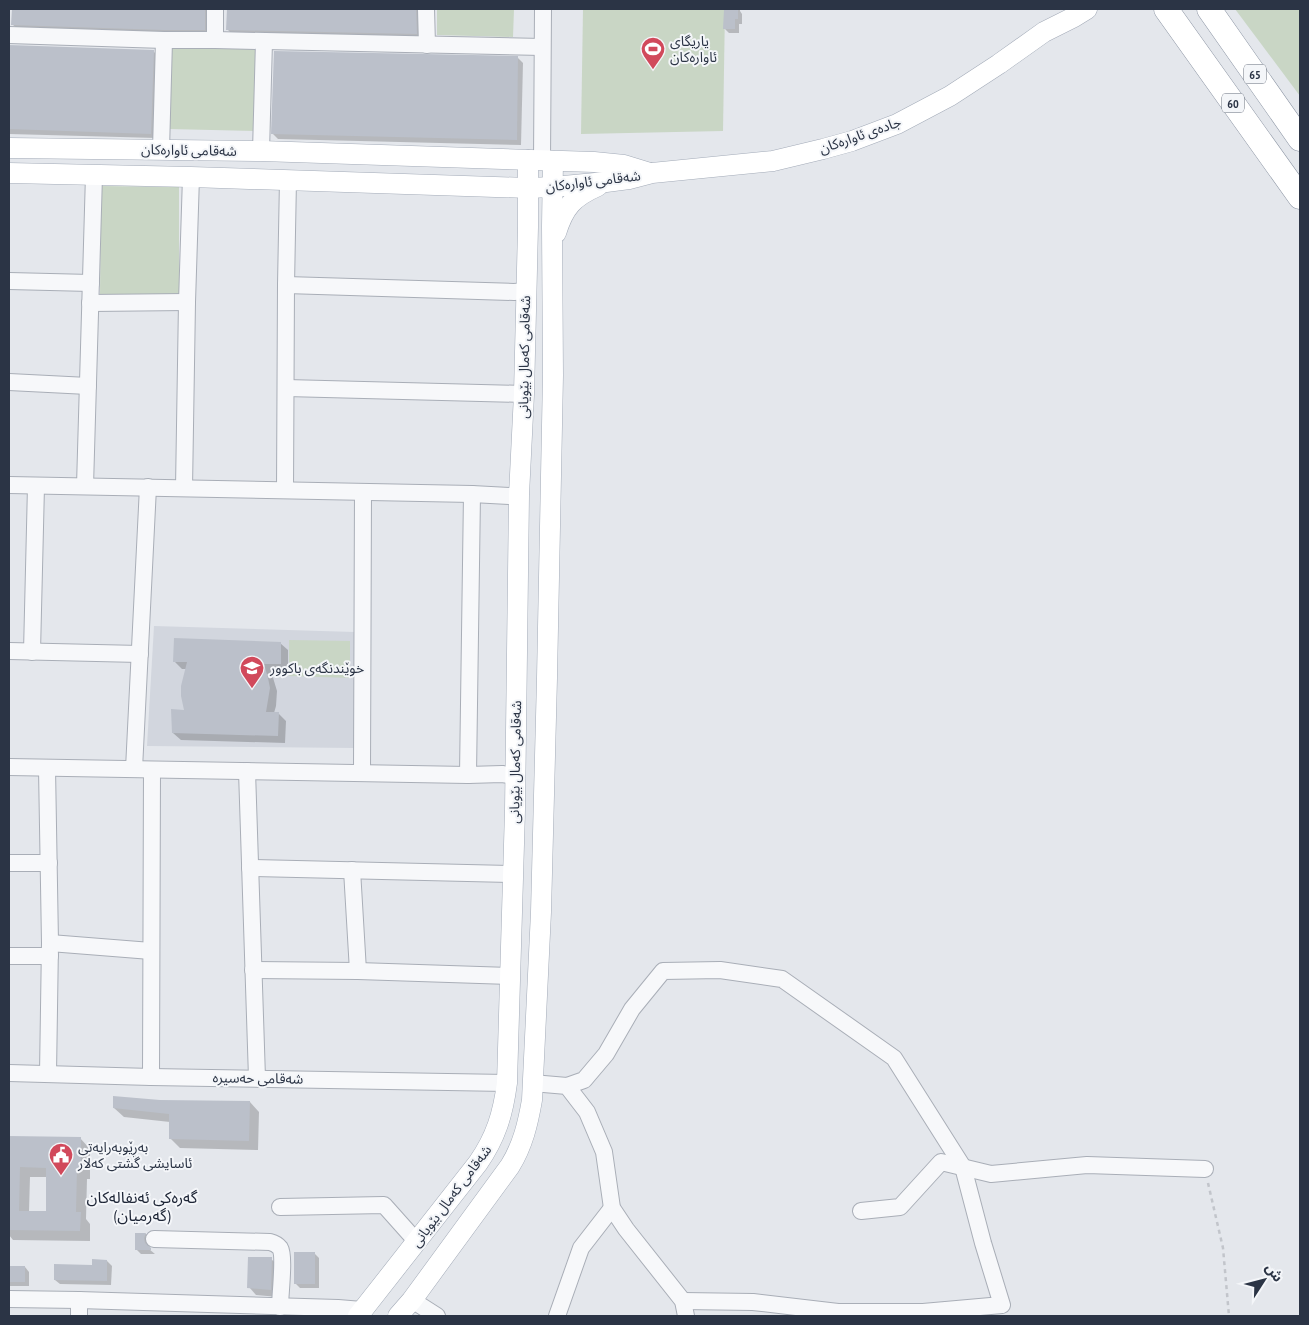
<svg xmlns="http://www.w3.org/2000/svg" width="1309" height="1325" font-family="'PT Sans Narrow','Noto Sans Arabic',sans-serif">
	<rect width="100%" height="100%" fill="#e4e7ec"/>
	<!-- built -->
	<path fill="#d2d6de" d="M154,626L355,632L354,748L147,746Z"/>
	<!-- green -->
	<g fill="#c9d6c5">
		<path d="M437,9H514L513,37L437,35Z"/>
		<path d="M583,9H725L723,131L581,134Z"/>
		<path d="M1235,9H1300V96Z"/>
		<path d="M170,44L257,47L255,131L168,129Z"/>
		<path d="M101,186L179,187V295H100Z"/>
		<path d="M289,640L350,641V678L289,676Z"/>
	</g>
	<!-- shadow -->
	<g fill="#0003" fill-rule="evenodd">
		<path d="M13,9H210L209,34L18,29L13,25Z"/>
		<path d="M228,9H423L421,39L233,35L228,30Z"/>
		<path d="M725,9H740V11L742,14V24H739V33H729L724,28Z"/>
		<path d="M9,46L153,51L158,56L156,138L9,134Z"/>
		<path d="M518,58L523,63L521,145L278,139L273,134Z"/>
		<path d="M280,643L288,650V671H271L277,691L276,706L274,713L279,714L286,721L285,743L181,740L173,733L186,711L187,669H182L175,662Z"/>
		<path d="M160,1101L250,1102L259,1112L258,1150L180,1148L170,1138V1122L124,1117L114,1108Z"/>
		<path d="M9,1137L80,1138L90,1149V1179H87L86,1219L90,1224V1241L13,1240L9,1235ZM30,1177H47V1213L29,1212Z"/>
		<path d="M136,1234H146L150,1239L148,1244L149,1249L155,1254H141L136,1249Z"/>
		<path d="M314,1253L319,1258V1288H300L295,1283Z"/>
		<path d="M271,1259L279,1266L278,1297L256,1295L249,1287Z"/>
		<path d="M107,1261L112,1266L111,1285L60,1284L55,1280Z"/>
		<path d="M9,1267H25L29,1272V1286H9Z"/>
	</g>
	<!-- building -->
	<g fill="#bbc0ca" fill-rule="evenodd">
		<path d="M12,9H205V30H164L11,25Z"/>
		<path d="M227,9H416L417,34L226,30Z"/>
		<path d="M724,9H738V19H735V29H723Z"/>
		<path d="M9,45L154,50L151,134L9,129Z"/>
		<path d="M274,51L518,56L517,140L271,134Z"/>
		<path d="M174,638L281,642V664H264L268,678L270,688L266,712H279L278,736L172,733L171,709L184,710L181,696V686L187,662H173Z"/>
		<path d="M113,1096L160,1100L250,1101L249,1141L169,1139V1114L113,1108Z"/>
		<path d="M9,1136L81,1137V1169H77L76,1212H81L80,1231L9,1230ZM20,1167L46,1168V1211H19Z"/>
		<path d="M135,1233H146L144,1238L145,1243L151,1248V1250H135Z"/>
		<rect x="294" y="1252" width="21" height="32"/>
		<path d="M248,1257H272L271,1290L247,1288Z"/>
		<path d="M92,1259L107,1260V1281L54,1280V1264L92,1265Z"/>
		<rect x="9" y="1266" width="16" height="16"/>
	</g>
	<g fill="none" stroke-linecap="round" stroke-linejoin="round">
		<defs>
			<g id="minor">
				<path d="M426,9L427,45"/>
				<path d="M9,35L164,40H215L542,47"/>
				<path d="M215,40V9"/>
				<path d="M161,150L164,40"/>
				<path d="M261,151L264,41"/>
				<path d="M542,160L543,9"/>
				<path d="M9,281L91,283"/>
				<path d="M286,285L514,292L526,291"/>
				<path d="M90,303L187,302"/>
				<path d="M9,382L88,386"/>
				<path d="M286,388L524,394"/>
				<path d="M9,485L472,494L509,496L519,495"/>
				<path d="M85,486L94,175"/>
				<path d="M184,488L187,302L191,177"/>
				<path d="M285,490L286,285L288,180"/>
				<path d="M9,651L140,654"/>
				<path d="M32,652L36,486"/>
				<path d="M9,767L468,775L502,774L515,776"/>
				<path d="M47,768L50,943L48,1074"/>
				<path d="M134,769L148,487"/>
				<path d="M247,771L257,1078"/>
				<path d="M362,773L363,492"/>
				<path d="M468,775L472,494"/>
				<path d="M9,863H49"/>
				<path d="M250,868L513,874"/>
				<path d="M352,870L358,971"/>
				<path d="M50,943L151,951"/>
				<path d="M9,956H50"/>
				<path d="M253,970L358,971L510,976"/>
				<path d="M9,1073L151,1077L507,1083"/>
				<path d="M151,1077L152,770"/>
				<path d="M532,1083L567,1086L587,1112L604,1152L612,1208L626,1229L683,1301L686,1316"/>
				<path d="M567,1086L584,1080L606,1054L632,1009L663,971L720,970L782,979L894,1058L963,1167L983,1243L1002,1305L923,1312H838L753,1302L683,1301"/>
				<path d="M280,1207L384,1205L417,1242"/>
				<path d="M861,1211L900,1207L941,1162L991,1174L1087,1165L1205,1169"/>
				<path d="M154,1239L270,1242C274,1243 277,1244 280,1248C285,1256 280,1295 280,1307"/>
				<path d="M9,1299L79,1300L338,1308L362,1310"/>
				<path d="M412,1300L437,1316"/>
				<path d="M79,1316V1300"/>
				<path d="M557,1316L581,1248L612,1208"/>
			</g>
			<g id="major">
				<path d="M9,148L261,151L594,162L624,165L650,173"/>
				<path d="M9,173L191,177L528,188L553,187L606,182L629,179L652,173L773,161L823,149L852,141L897,124L950,96L999,64L1044,32L1074,17L1087,9"/>
				<path d="M556,233C564,207 573,197 598,186"/>
				<path d="M358,1316L478,1163C496,1137 503,1114 507,1083L515,810L519,495L524,394L528,227V160"/>
				<path d="M398,1316L412,1300L510,1166C523,1145 528,1123 532,1100L541,912L547,678L553,375L552,226L553,161"/>
			</g>
			<g id="highway">
				<path d="M1166,9L1300,197"/>
				<path d="M1209,9L1300,139"/>
			</g>
		</defs>
		<!-- minor casing -->
		<use href="#minor" stroke="#a9aeb7" stroke-width="18"/>
		<!-- major casing -->
		<use href="#major" stroke="#a3abb8" stroke-width="21"/>
		<!-- highway casing -->
		<use href="#highway" stroke="#8b94a3" stroke-width="25"/>
		<!-- path -->
		<path stroke="#c2c5cb" stroke-width="2.5" stroke-dasharray="4 4" stroke-linecap="butt" d="M1208,1183L1223,1248L1229,1316"/>
		<!-- minor -->
		<use href="#minor" stroke="#f7f8fa" stroke-width="16"/>
		<!-- major -->
		<use href="#major" stroke="#fff" stroke-width="20"/>
		<!-- highway -->
		<use href="#highway" stroke="#fff" stroke-width="24"/>
	</g>
	<!-- icons -->
	<defs>
		<symbol id="stadium-pin" viewBox="-11 -11 22 30"><path d="M0 17L-7.5 6A9.5 9.5 0 1 1 7.5 6Z" fill="#d1495b" stroke="#f4f6f9"/><path d="M0-5a6.5 5 0 1 0 0 10a6.5 5 0 1 0 0-10ZM-3.5-1.8h7v3.6h-7Z" fill="#fff"/></symbol>
		<symbol id="school-pin" viewBox="-11 -11 22 30"><path d="M0 17L-7.5 6A9.5 9.5 0 1 1 7.5 6Z" fill="#d1495b" stroke="#f4f6f9"/><path d="M0-5L7-2L0 1L-7-2ZM-4 1L0 2.5L4 1V4Q0 6-4 4Z" fill="#fff"/></symbol>
		<symbol id="civic-pin" viewBox="-11 -11 22 30"><path d="M0 17L-7.5 6A9.5 9.5 0 1 1 7.5 6Z" fill="#d1495b" stroke="#f4f6f9"/><path d="M-.6-6.5H3V-4.5H.6V-3L4-1V1h2V6H-6V1h2V-1L-.6-3ZM-1.2 2.5V6h2.4V2.5Z" fill="#fff"/></symbol>
	</defs>
	<g fill-rule="evenodd">
		<use href="#stadium-pin" x="639" y="35" width="28" height="38"/>
		<use href="#school-pin" x="238" y="654" width="28" height="38"/>
		<use href="#civic-pin" x="47" y="1141" width="28" height="38"/>
	</g>
	<g text-anchor="middle" dominant-baseline="central" stroke-width="4" stroke-linejoin="round" paint-order="stroke">
		<!-- shield labels -->
		<g fill="#f4f6f9" stroke="#676e7b" stroke-width="1">
			<rect x="1244" y="64.5" width="22" height="19" rx="4"/>
			<rect x="1222" y="93.5" width="22" height="19" rx="4"/>
		</g>
		<g font-size="12" font-weight="bold" fill="#2b3445">
			<text x="1255" y="74">65</text>
			<text x="1233" y="103">60</text>
		</g>
		<!-- poi labels -->
		<g font-size="14" fill="#2b3445" stroke="#f4f6f9" text-anchor="start">
			<text x="670" y="41">یاریگای<tspan x="670" dy="16">ئاوارەکان</tspan></text>
			<text x="270" y="668">خوێندنگەی باکوور</text>
			<text x="78" y="1147">بەڕێوبەرایەتی<tspan x="78" dy="16">ئاسایشی گشتی کەلار</tspan></text>
		</g>
		<!-- street labels -->
		<g font-size="14" fill="#2b3445" stroke="#f4f6f9">
			<text transform="translate(860 135) rotate(-19)">جادەی ئاوارەکان</text>
			<text transform="translate(189 150) rotate(1)">شەقامی ئاوارەکان</text>
			<text transform="translate(593 181) rotate(-7)">شەقامی ئاوارەکان</text>
			<text transform="translate(524 357) rotate(-89)">شەقامی کەمال بێویانی</text>
			<text transform="translate(515 762) rotate(-89)">شەقامی کەمال بێویانی</text>
			<text transform="translate(258 1078) rotate(1)">شەقامی حەسیرە</text>
			<text transform="translate(451 1196) rotate(-53)">شەقامی کەمال بێویانی</text>
		</g>
		<!-- quarter labels -->
		<g font-size="16" fill="#1d2536" stroke="#f4f6f9">
			<text x="142" y="1197">گەرەکی ئەنفالەکان<tspan x="142" dy="18">(گەرمیان)</tspan></text>
		</g>
	</g>
	<!-- border -->
	<rect width="1309" height="1325" fill="none" stroke="#2b3445" stroke-width="20"/>
	<!-- north arrow -->
	<g transform="translate(1264 1280) rotate(54)" stroke="#f4f6f9" stroke-width="4" paint-order="stroke">
	<path d="M0-4L9 19L0 12L-9 19Z" fill="#2b3445"/>
	<text y="-8" font-size="14" font-weight="bold" text-anchor="middle" fill="#2b3445">ش</text>
	</g>
</svg>
